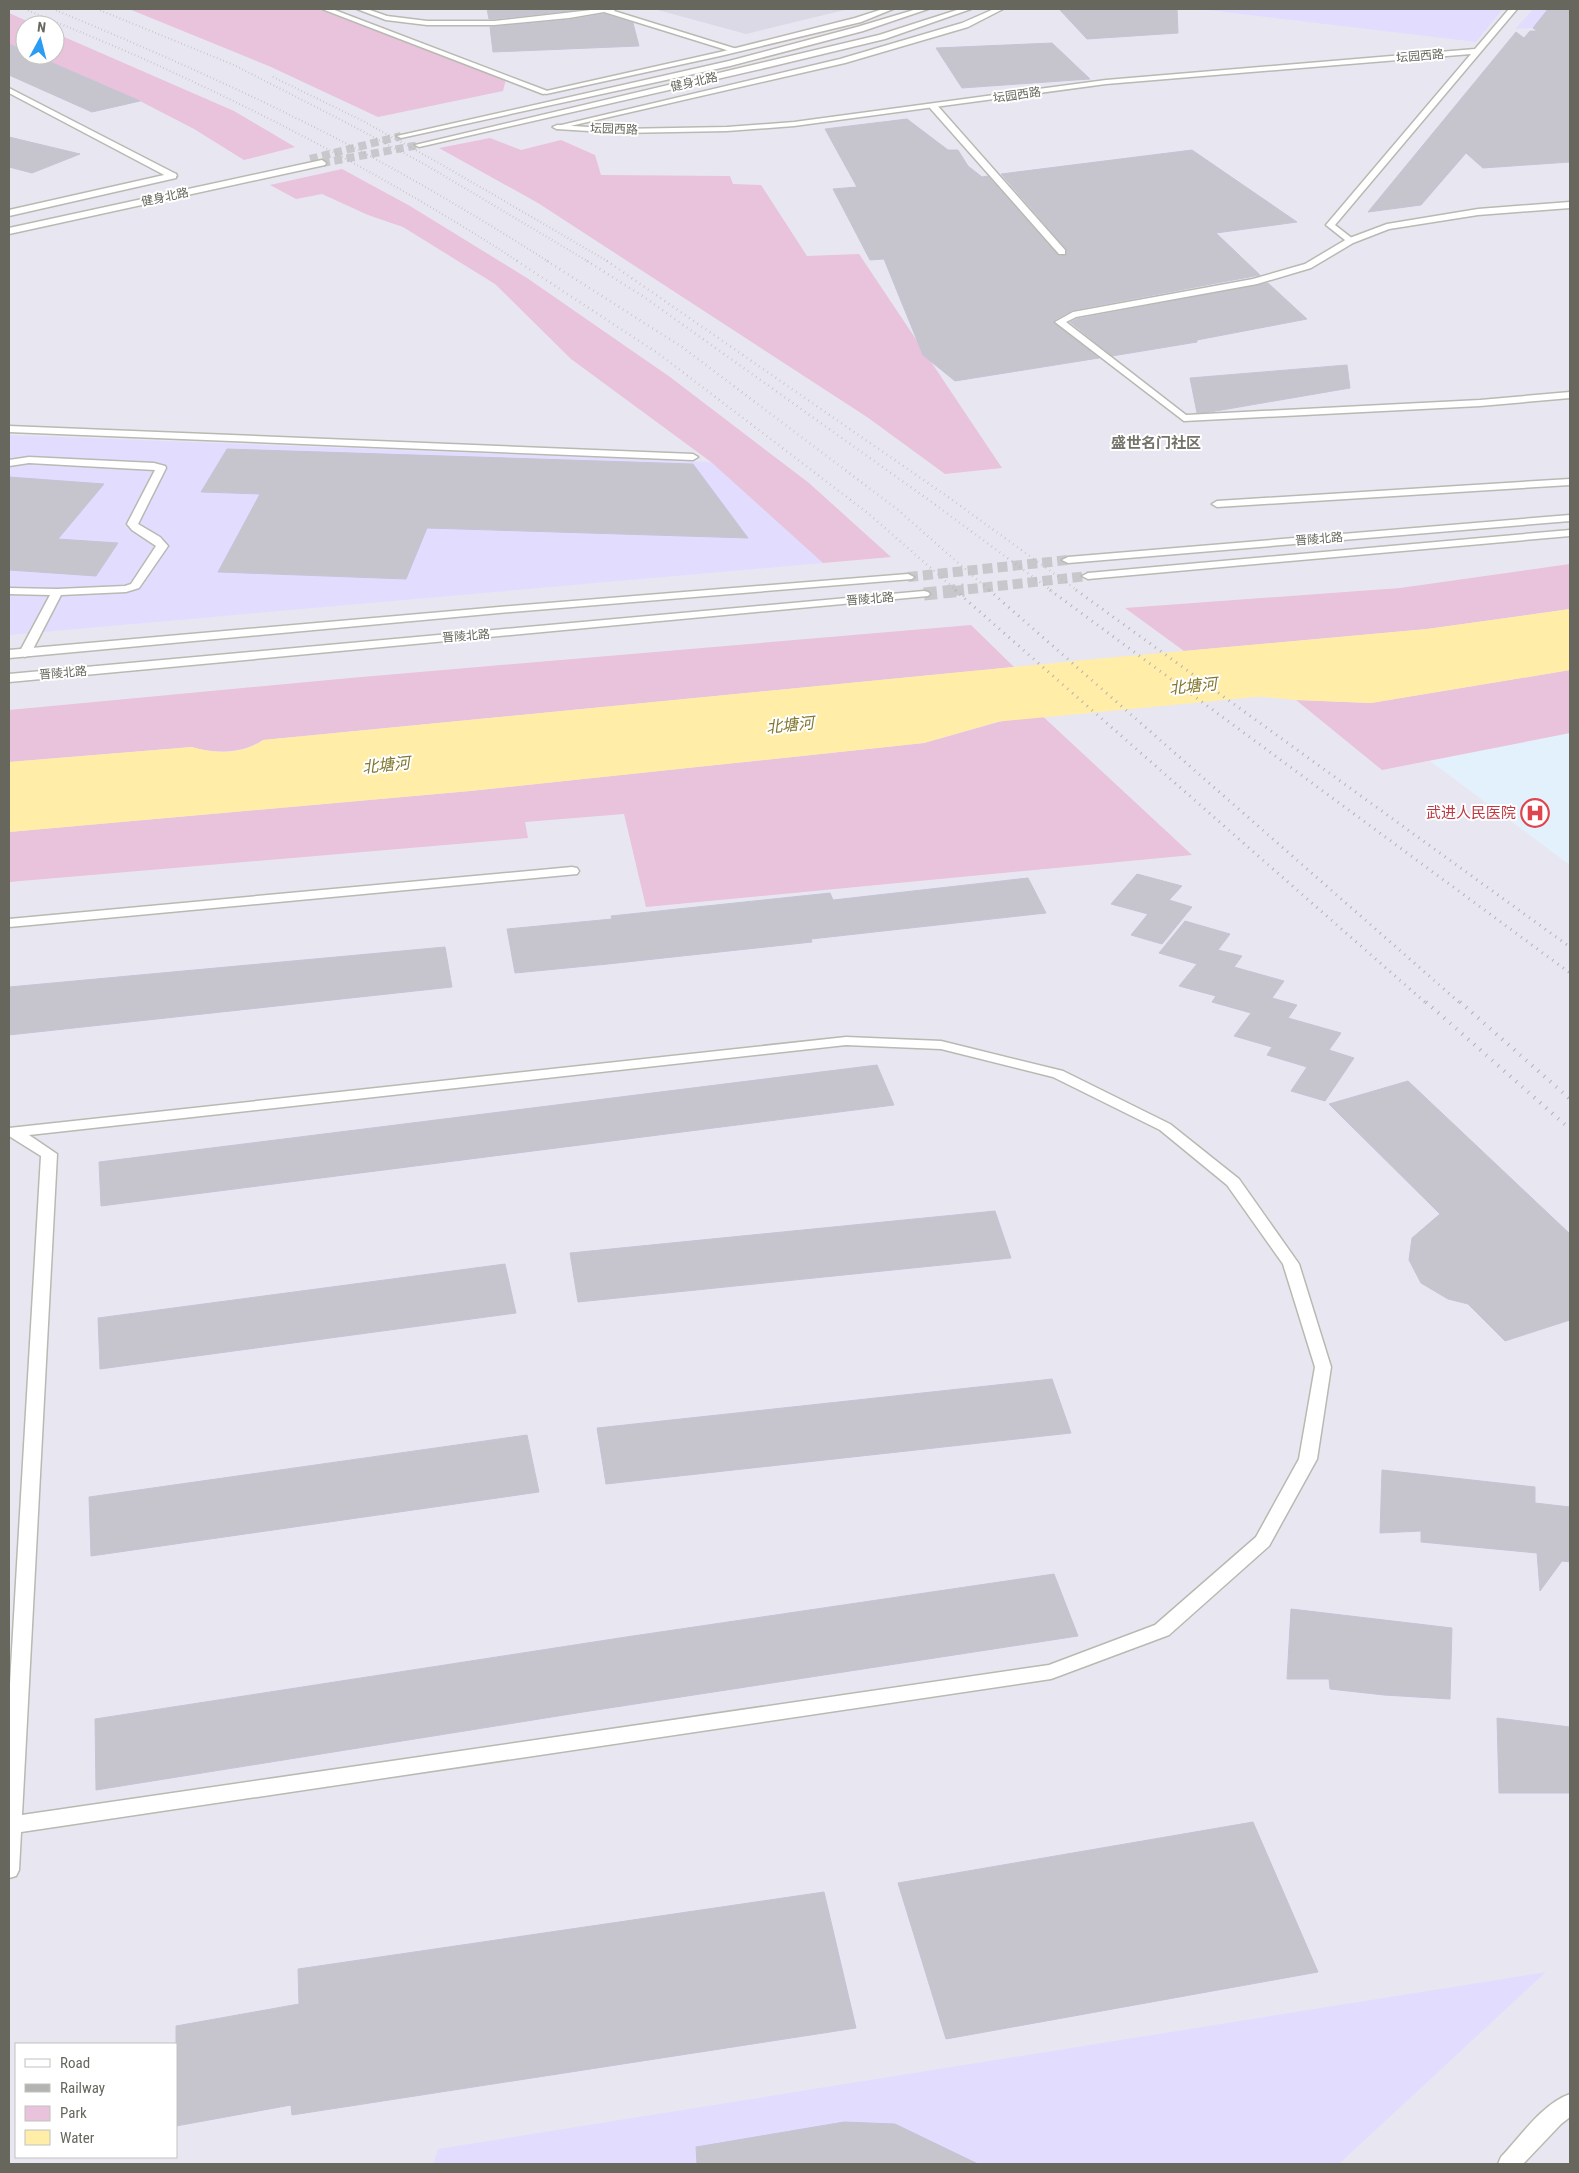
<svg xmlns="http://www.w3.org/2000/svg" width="1579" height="2173" font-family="'Roboto Condensed','Noto Sans SC',sans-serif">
	<rect width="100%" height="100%" fill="#e8e7f1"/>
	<!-- commercial -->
	<g fill="#e2ddff">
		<path d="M1199,9H1503L1476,42Z"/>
		<path d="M1533,9H1570V26L1515,29Z"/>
		<path d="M9,435L711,462L823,563L9,635Z"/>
		<path d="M1546,1972L1339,2164H433L438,2149Z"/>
	</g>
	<!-- education -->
	<path fill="#dbd9e6" d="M654,9H849L746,34Z"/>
	<!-- medical -->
	<path fill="#e3f1fd" d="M1570,733V865L1430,761Z"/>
	<!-- green -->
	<g fill="#e9c2db">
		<path d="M129,9H317L506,79L503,91L378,117L271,67Z"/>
		<path d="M9,13L36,25H25V51L9,44Z"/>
		<path d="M55,33L234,111L295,147L244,160L194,129L140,101L34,55H55Z"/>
		<path d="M490,138L521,150L561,140L595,155L601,175L730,176L733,184L761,185L807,256L859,254L1002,468L945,474L867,417L538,203L439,148Z"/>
		<path d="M342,169L410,206L527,278L670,377L809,483L891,557L823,563L711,462L571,359L495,284L403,227L368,215L322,194L296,199L270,185Z"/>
		<path d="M1570,564V609L1427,629L1184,651L1125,608L1400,588Z"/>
		<path d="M971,625L1014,667L263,740C242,754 215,754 192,747L9,762V710L350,678Z"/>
		<path d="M1570,670V733L1382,770L1296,700L1371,703Z"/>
		<path d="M1037,711L1192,855L646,907L624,814L525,822L528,838L9,882V832L470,791L924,743Z"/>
	</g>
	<!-- water -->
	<path fill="#ffeda8" d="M1570,609V670L1371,703L1296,700L1129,684L924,743L470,791L9,832V762L192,747C215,754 242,755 263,740L1106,658L1427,629Z"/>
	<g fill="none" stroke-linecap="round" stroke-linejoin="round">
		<!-- river -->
		<path fill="#ffeda8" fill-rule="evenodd" d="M1266,662L1286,667L1294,679L1286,691L1266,696L994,722L974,717L965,705L974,693L994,688Z"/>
	</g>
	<!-- building -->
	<g fill="#c6c5ce" stroke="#c5c4d6">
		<path d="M487,9H586L494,19H489Z"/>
		<path d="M1059,9H1177L1178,33L1087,39Z"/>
		<path d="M1548,9H1570V162L1483,168L1466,153L1421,205L1368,212L1516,32L1524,38L1530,31H1537L1533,28Z"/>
		<path d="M604,14L633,23L639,46L493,52L490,27L569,20Z"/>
		<path d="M1052,43L1090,79L962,88L936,48Z"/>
		<path d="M9,44L25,51V55H34L140,101L92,112L9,75Z"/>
		<path d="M907,119L948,150H958L968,166L982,177L988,176L1059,256L1066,255V249L1001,174L1192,150L1297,222L1216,233L1260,275L1073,310L1053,321L1099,358L955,381L923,355L884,259L870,260L833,189L857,187L825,129Z"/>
		<path d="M9,137L80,154L32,173L9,167Z"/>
		<path d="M1268,283L1307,319L1197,340V342L1112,356L1070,322L1077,319Z"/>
		<path d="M1347,365L1350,388L1210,412L1197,413L1190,378Z"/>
		<path d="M227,449L693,464L748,538L427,528L406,579L218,572L260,494L201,492Z"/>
		<path d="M9,477L104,484L58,539L118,543L96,576L9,570Z"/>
		<path d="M1137,874L1182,886L1169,900L1192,907L1162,944L1131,935L1148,914L1111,904Z"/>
		<path d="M1028,878L1046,913L811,939L812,942L608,964L515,973L507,929L612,919L611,916L830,893L833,900Z"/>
		<path d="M1185,921L1230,934L1218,950L1242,956L1234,967L1284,981L1272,998L1297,1005L1288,1018L1341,1033L1329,1050L1354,1058L1325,1101L1291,1091L1307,1067L1267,1055L1272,1047L1234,1036L1251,1013L1212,1002L1216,996L1179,986L1197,964L1159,953Z"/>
		<path d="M445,947L452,987L9,1035V987Z"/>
		<path d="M877,1065L894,1105L101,1206L99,1162Z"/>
		<path d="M1408,1081L1570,1234V1320L1505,1341L1468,1304L1448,1299L1421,1283L1409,1260L1412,1238L1440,1214L1329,1104Z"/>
		<path d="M995,1211L1011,1258L578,1302L570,1253Z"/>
		<path d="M505,1264L516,1313L100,1369L98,1318Z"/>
		<path d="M1052,1379L1071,1433L606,1484L597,1428Z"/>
		<path d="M527,1435L539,1492L91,1556L89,1497Z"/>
		<path d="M1382,1470L1535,1487V1503L1570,1507V1562L1562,1561L1540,1591L1537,1553L1421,1542V1531L1380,1533Z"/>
		<path d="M1054,1574L1078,1636L583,1712L96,1790L95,1719L626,1637Z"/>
		<path d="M1291,1609L1452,1628L1450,1699L1384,1695L1330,1689L1329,1679H1287Z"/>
		<path d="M1497,1718L1570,1727V1793H1499Z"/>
		<path d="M1253,1822L1318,1972L946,2039L898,1883Z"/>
		<path d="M824,1892L856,2028L292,2115L291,2105L176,2126V2026L299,2004L298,1969Z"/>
		<path d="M844,2122L895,2124L978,2164H697L696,2147Z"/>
	</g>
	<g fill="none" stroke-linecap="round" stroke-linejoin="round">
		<!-- secondary-tunnel-far2 -->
		<g stroke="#c8c7cc" stroke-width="8" stroke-dasharray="8 4.5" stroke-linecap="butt">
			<path d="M310,159L401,136"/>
			<path d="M322,163L419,145"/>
		</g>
		<!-- secondary-tunnel-far1 -->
		<g stroke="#c8c7cc" stroke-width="10" stroke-dasharray="10 5" stroke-linecap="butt">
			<path d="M908,577L1068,560"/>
			<path d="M953,591L1088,576"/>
		</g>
		<!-- secondary-tunnel -->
		<path stroke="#c8c7cc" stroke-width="13" stroke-dasharray="13 6" stroke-linecap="butt" d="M924,594L964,590"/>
		<defs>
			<g id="lane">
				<path d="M322,9H332L550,92L543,94Z"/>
				<path d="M357,9H367L387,16L427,21H494L600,9H615L614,11L740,50L733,52L604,12L569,18L494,25H427L386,20Z"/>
				<path d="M9,88L176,174L177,176L170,178L9,93Z"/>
				<path d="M930,104H936L1065,250V254H1059L930,108Z"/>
				<path d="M1570,202V208L1478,215L1389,229L1353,243L1311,268L1257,284L1076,317L1066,322L1186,415L1480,400L1570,392V398L1480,406L1184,421L1055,322L1073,312L1253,279L1305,264L1347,239L1387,224L1478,209Z"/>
				<path d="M9,426L693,454L698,457L693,460L9,432Z"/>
				<path d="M29,457L154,463L165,466L166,468L138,524L160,537L168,546L139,588L126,592L61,595L31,653L25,657L19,653L50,595L9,594V588L57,589L125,586L131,584L156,546L132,530L127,524L155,470L29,463L9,466V460Z"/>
				<path d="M1570,479V485L1217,507L1212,504L1217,501Z"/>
				<path d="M846,1037L941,1041L1063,1071L1170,1124L1239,1179L1299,1264L1331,1367L1317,1459L1269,1546L1169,1635L1051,1679L21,1832L19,1870L16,1876L9,1878V1701L41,1156L9,1136V1128ZM846,1045L941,1049L1053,1077L1160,1130L1227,1185L1283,1264L1315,1367L1299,1459L1256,1537L1155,1625L1049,1665L22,1815L57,1154L29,1135Z"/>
			</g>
			<g id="street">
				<path d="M1509,9H1517L1335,225L1353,239L1354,241L1350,244L1326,225L1471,54L1106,84L794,126L727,131L620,133L557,129L553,127L557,125L620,129L727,127L794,122L1106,80L1475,49Z"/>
				<path d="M572,867L577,868L579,871L577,874L9,927V919Z"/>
			</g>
			<g id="secondary">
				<path d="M883,9H893L861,22L720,56L546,94L542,92L720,52L855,18Z"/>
				<path d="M917,9H928L863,31L730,66L401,138L397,136L729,61L857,27Z"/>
				<path d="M960,9H971L885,39L769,67L419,147L415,145L879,35Z"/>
				<path d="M994,9H1003L968,27L845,63L557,129L553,127L840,59L962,23Z"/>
				<path d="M322,160L326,163L325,165L9,234V228Z"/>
				<path d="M173,173L176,174V178L9,216V210Z"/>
				<path d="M1570,515V521L1068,563L1062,560L1068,557Z"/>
				<path d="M1570,530V536L1088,579L1082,576L1088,573Z"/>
				<path d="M908,574L914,577L912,579L499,613L9,658V650L499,607Z"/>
				<path d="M924,591L928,592L930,594L928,596L9,682V674Z"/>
				<path d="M1570,2094V2117L1561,2124L1523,2164H1498L1501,2157C1521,2136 1542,2104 1570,2094Z"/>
			</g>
		</defs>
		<!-- lane casing -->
		<use href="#lane" stroke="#b9b9b2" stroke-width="3"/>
		<!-- street casing -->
		<use href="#street" stroke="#b9b9b2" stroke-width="3"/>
		<!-- secondary casing -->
		<use href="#secondary" stroke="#bab9b1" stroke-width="3"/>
		<!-- lane -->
		<use href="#lane" fill="#fff" fill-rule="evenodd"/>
		<!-- street -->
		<use href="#street" fill="#fff" fill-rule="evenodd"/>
		<!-- secondary -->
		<use href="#secondary" fill="#fff" fill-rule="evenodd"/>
		<!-- rail-far3 -->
		<g stroke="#b3b3b1" stroke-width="2" stroke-dasharray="0.5 3" stroke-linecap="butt">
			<path d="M25,9C69,28 114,45 157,65C282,122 404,187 519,262"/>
			<path d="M53,9C137,44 220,80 302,121C387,163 469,211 549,262"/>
			<path d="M97,9L234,65L349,124L426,165L589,262"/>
			<path d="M273,77L361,120L439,163L609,262"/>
		</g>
		<!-- rail-far2 -->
		<g stroke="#b3b3b1" stroke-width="2.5" stroke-dasharray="0.5 4.5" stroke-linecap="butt">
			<path d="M517,261L659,354L869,514L957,591"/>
			<path d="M547,261L682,347L897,509L990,591"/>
			<path d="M587,261L644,297L933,503L1052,591"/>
			<path d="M607,261L951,499L1078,591"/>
		</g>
		<!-- rail-far1 -->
		<g stroke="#b3b3b1" stroke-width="3" stroke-dasharray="1 5.5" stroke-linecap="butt">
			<path d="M955,590L1427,1004"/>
			<path d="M989,590L1461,1004"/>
			<path d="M1050,590L1570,973"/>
			<path d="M1076,590L1570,947"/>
		</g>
		<!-- rail -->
		<g stroke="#b3b3b1" stroke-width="4" stroke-dasharray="1 7" stroke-linecap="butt">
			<path d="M1426,1002L1570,1129"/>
			<path d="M1460,1002L1570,1099"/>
		</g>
	</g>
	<!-- icons -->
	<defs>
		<symbol id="hospital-ring" viewBox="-11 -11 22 22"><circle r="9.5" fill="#fff" stroke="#e0444e" stroke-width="1.5"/><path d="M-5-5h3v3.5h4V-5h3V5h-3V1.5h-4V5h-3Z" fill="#e0444e"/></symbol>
	</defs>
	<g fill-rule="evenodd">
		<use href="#hospital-ring" x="1519" y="797" width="32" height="32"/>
	</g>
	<g text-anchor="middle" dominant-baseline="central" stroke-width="4" stroke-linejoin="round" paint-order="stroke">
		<!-- far-street labels -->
		<g font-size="12" fill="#67675e" stroke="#fff">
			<text transform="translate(1420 56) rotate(-5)">坛园西路</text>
			<text transform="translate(694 82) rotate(-13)">健身北路</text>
			<text transform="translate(1017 95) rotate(-8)">坛园西路</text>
			<text transform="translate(614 129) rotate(2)">坛园西路</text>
			<text transform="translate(165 197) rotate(-12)">健身北路</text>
			<text transform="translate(1319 539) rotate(-5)">晋陵北路</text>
			<text transform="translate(870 599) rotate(-5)">晋陵北路</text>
			<text transform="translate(466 636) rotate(-5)">晋陵北路</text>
			<text transform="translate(63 673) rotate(-5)">晋陵北路</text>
		</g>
		<!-- far-quarter labels -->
		<g font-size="15" font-weight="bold" fill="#75736a" stroke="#fff">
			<text x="1156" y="443">盛世名门社区</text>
		</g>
		<!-- health labels -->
		<g font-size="15" fill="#be3a42" stroke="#fff" text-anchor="end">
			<text x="1516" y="813">武进人民医院</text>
		</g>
		<!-- water labels -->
		<g font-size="16" font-style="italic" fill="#80762f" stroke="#fff">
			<text transform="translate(1193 686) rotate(-6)">北塘河</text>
			<text transform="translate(790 725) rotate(-6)">北塘河</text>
			<text transform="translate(386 765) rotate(-6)">北塘河</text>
		</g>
	</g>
	<!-- border -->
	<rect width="1579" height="2173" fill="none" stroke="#67675e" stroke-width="20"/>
	<!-- legend -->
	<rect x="15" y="2043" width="162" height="115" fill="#ffffff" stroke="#c2c2bf"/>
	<rect x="25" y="2059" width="25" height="8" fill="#ffffff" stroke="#c2c2bf"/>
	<text x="60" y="2068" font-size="15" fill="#67675e">Road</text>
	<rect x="25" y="2084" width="25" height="8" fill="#b3b3b1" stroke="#c2c2bf"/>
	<text x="60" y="2093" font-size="15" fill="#67675e">Railway</text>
	<rect x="25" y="2106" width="25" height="15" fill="#e9c2db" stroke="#c2c2bf"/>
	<text x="60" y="2118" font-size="15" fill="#67675e">Park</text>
	<rect x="25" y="2130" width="25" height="15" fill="#ffeda8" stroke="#c2c2bf"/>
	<text x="60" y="2143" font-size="15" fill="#67675e">Water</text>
	<!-- north arrow -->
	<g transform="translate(40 40) rotate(7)"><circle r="24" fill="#ffffff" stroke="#c2c2bf"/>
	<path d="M0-4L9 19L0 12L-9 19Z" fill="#2c9bf2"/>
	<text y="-8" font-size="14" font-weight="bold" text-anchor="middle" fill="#67675e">N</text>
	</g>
</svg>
